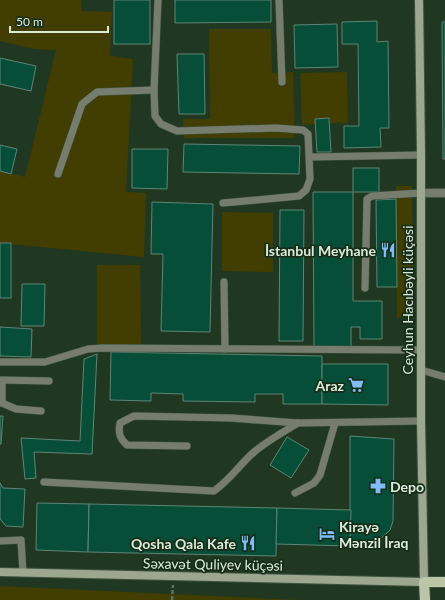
<svg xmlns="http://www.w3.org/2000/svg" width="445" height="600" font-family="Lato,sans-serif">
	<rect width="100%" height="100%" fill="#203821"/>
	<!-- green -->
	<g fill="#423d01">
		<path d="M0,0H81L82,11L112,12L110,56L133,59L126,192L146,193L144,257L0,243V171L25,177L56,50L34,49L0,41Z"/>
		<path d="M209,29H271L272,73L293,72L295,138H184L183,119H210Z"/>
		<path d="M347,72L348,123H330L329,118L315,119L316,124L302,125L300,73Z"/>
		<path d="M396,186H412L413,317L397,318Z"/>
		<path d="M222,212L273,213V272L222,271Z"/>
		<path d="M97,265H140L141,344H97Z"/>
		<path d="M0,586L299,600H0Z"/>
	</g>
	<!-- building -->
	<g fill="#074e39" stroke="#5e8574">
		<rect x="114" y="0" width="36" height="44"/>
		<path d="M175,0H271V22L175,23Z"/>
		<path d="M377,21V42L388,41L389,128H380L381,147L344,148V126H359L358,44H342V22Z"/>
		<path d="M442,22H445V159H443Z"/>
		<path d="M337,24L338,67L295,68L294,25Z"/>
		<path d="M177,54H204L205,114H179Z"/>
		<path d="M0,58L36,66L31,91L0,84Z"/>
		<path d="M329,118L331,152H317L315,119Z"/>
		<path d="M184,144L300,146L299,174L183,172Z"/>
		<path d="M0,145L17,149L11,174L0,171Z"/>
		<path d="M132,149H168L167,189L132,188Z"/>
		<rect x="353" y="168" width="26" height="24"/>
		<path d="M313,192H353V301H382V339H360V327H351V347H314Z"/>
		<path d="M396,199L397,287H377L376,200Z"/>
		<path d="M152,202L213,204L210,332L161,331L163,254H151Z"/>
		<path d="M280,210H304L303,341H279Z"/>
		<rect x="0" y="243" width="11" height="55"/>
		<path d="M22,284H45L44,326H21Z"/>
		<path d="M0,327L32,329L31,357L0,356Z"/>
		<path d="M111,352L322,356V404H283V394H255V402L183,401V394L151,393V401L110,400Z"/>
		<path d="M97,354L92,454L34,452L36,478L25,479L21,438L80,441L84,359Z"/>
		<path d="M322,364H388V405L322,404Z"/>
		<path d="M0,416H3L1,444H0Z"/>
		<path d="M350,436L394,439L393,521L390,530L374,545L350,546Z"/>
		<path d="M287,437L309,450L291,478L270,465Z"/>
		<path d="M0,483L3,488L25,489L23,527L6,526L0,519Z"/>
		<path d="M37,503L89,504L88,552L36,550Z"/>
		<path d="M89,504L277,508L276,556L88,552Z"/>
		<path d="M277,508L351,510L350,546L276,544Z"/>
	</g>
	<g fill="none" stroke-linecap="round" stroke-linejoin="round">
		<defs>
			<g id="service">
				<path d="M158,0L154,90L155,116L161,124L177,131L276,128L303,130L308,134L310,179L306,190L299,196L223,203"/>
				<path d="M279,0L282,82"/>
				<path d="M310,157L421,155"/>
				<path d="M58,174L82,104L97,92L154,90"/>
				<path d="M224,282L225,349"/>
				<path d="M365,288L367,199L372,196L421,193"/>
				<path d="M0,362H45L88,349L103,348L421,350"/>
				<path d="M421,370L445,377"/>
				<path d="M0,380L49,381"/>
				<path d="M2,381V403L16,409L41,411"/>
				<path d="M187,446L127,445C120,439 118,433 120,423L134,416L231,418L298,423L421,421"/>
				<path d="M44,482L214,491C231,479 239,465 254,452C267,441 283,432 298,423"/>
				<path d="M295,493L314,483L320,475L335,423"/>
				<path d="M0,541L21,540L23,573"/>
			</g>
			<path id="minor" d="M421,193H445"/>
			<path id="secondary" d="M0,572L424,582L421,421V155L419,0"/>
			<path id="primary" d="M425,600L424,582H445"/>
		</defs>
		<!-- service casing -->
		<use href="#service" stroke="#3e543f" stroke-width="8"/>
		<!-- minor casing -->
		<use href="#minor" stroke="#3e543f" stroke-width="10"/>
		<!-- secondary casing -->
		<use href="#secondary" stroke="#3e543f" stroke-width="10"/>
		<!-- primary casing -->
		<use href="#primary" stroke="#3e543f" stroke-width="12"/>
		<!-- path -->
		<path stroke="#5e725e" stroke-width="2.5" stroke-dasharray="4 2" stroke-linecap="butt" d="M172,600L173,585"/>
		<!-- service -->
		<use href="#service" stroke="#767c6e" stroke-width="7"/>
		<!-- minor -->
		<use href="#minor" stroke="#767c6e" stroke-width="8"/>
		<!-- secondary -->
		<use href="#secondary" stroke="#9da68f" stroke-width="8"/>
		<!-- primary -->
		<use href="#primary" stroke="#bbc6a9" stroke-width="10"/>
	</g>
	<!-- icons -->
	<defs>
		<symbol id="restaurant-bare" viewBox="-9 -9 18 18"><path d="M-5-6h1v4h1v-4h1v4h1v-4h1v5L-1.5 .5V6h-2V.5L-5-1ZM5-6V6H3V1.5H1.5Q1.5-4 5-6Z" fill="#81bcfa" stroke="#162e18" stroke-width="2.5" paint-order="stroke"/></symbol>
		<symbol id="supermarket-bare" viewBox="-9 -9 18 18"><path d="M-6-5.5h2.5l.6 2H6L4.5 2H-2.5L-4.4-4H-6ZM-1.5 3.2a1.3 1.3 0 1 0 .1 0ZM3 3.2a1.3 1.3 0 1 0 .1 0Z" fill="#81bcfa" stroke="#162e18" stroke-width="2.5" paint-order="stroke"/></symbol>
		<symbol id="pharmacy-bare" viewBox="-9 -9 18 18"><path d="M-2-6h4v4h4v4h-4v4h-4v-4h-4v-4h4Z" fill="#81bcfa" stroke="#162e18" stroke-width="2.5" paint-order="stroke"/></symbol>
		<symbol id="hotel-bare" viewBox="-9 -9 18 18"><path d="M-6-4.5h1.5V1H6V5H4.5V3h-9V5H-6ZM-4 0a1.8 1.8 0 1 1 3.6 0ZM.5 0V-2.5h3Q6-2.5 6 0Z" fill="#81bcfa" stroke="#162e18" stroke-width="2.5" paint-order="stroke"/></symbol>
	</defs>
	<g fill-rule="evenodd">
		<use href="#restaurant-bare" x="377" y="239" width="22" height="22"/>
		<use href="#supermarket-bare" x="345" y="374" width="22" height="22"/>
		<use href="#pharmacy-bare" x="367" y="475" width="22" height="22"/>
		<use href="#hotel-bare" x="316" y="523" width="22" height="22"/>
		<use href="#restaurant-bare" x="237" y="532" width="22" height="22"/>
	</g>
	<g text-anchor="middle" dominant-baseline="central" stroke-width="3.5" stroke-linejoin="round" paint-order="stroke">
		<!-- poi labels -->
		<g font-size="14" font-weight="bold" fill="#dceadc" stroke="#162e18" text-anchor="end">
			<text x="376" y="250">İstanbul Meyhane</text>
			<text x="344" y="385">Araz</text>
			<text x="390" y="486" text-anchor="start">Depo</text>
			<text x="339" y="526" text-anchor="start">Kirayə<tspan x="339" dy="16">Mənzil İraq</tspan></text>
			<text x="236" y="543">Qosha Qala Kafe</text>
		</g>
		<!-- street labels -->
		<g font-size="14" fill="#dceadc" stroke="#162e18">
			<text transform="translate(407 300) rotate(-90)">Ceyhun Hacıbəyli küçəsi</text>
			<text transform="translate(213 564) rotate(1)">Səxavət Quliyev küçəsi</text>
		</g>
	</g>
	<!-- scale -->
	<path d="M10 26v6h98v-6" fill="none" stroke="#dceadc" stroke-width="2"/>
	<text x="16" y="26" font-size="12" fill="#dceadc" stroke="#162e18" stroke-width="3" paint-order="stroke">50 m</text>
</svg>
